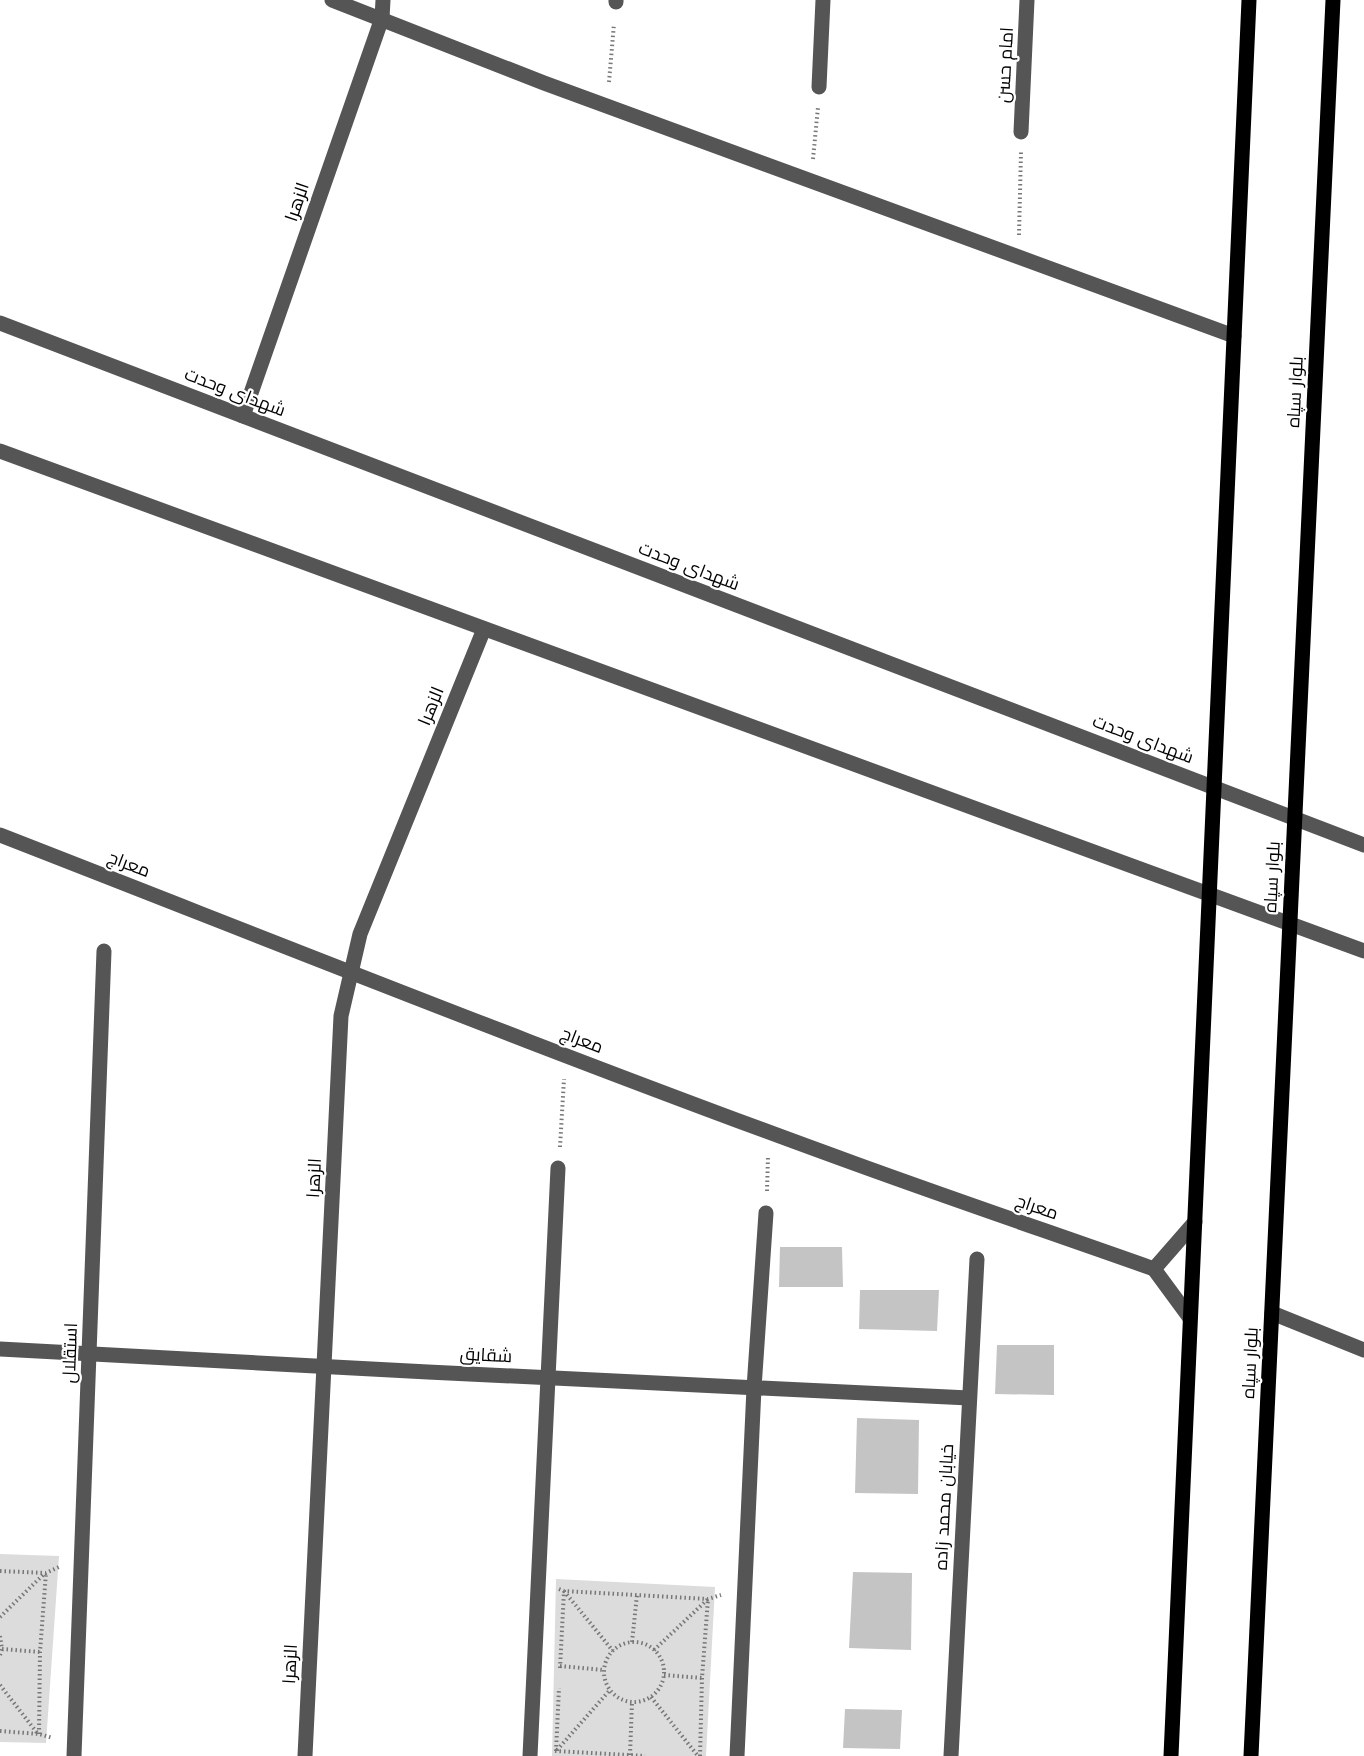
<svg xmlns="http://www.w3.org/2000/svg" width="1364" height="1756" font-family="Jost,Cairo,sans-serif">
	<rect width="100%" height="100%" fill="#fff"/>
	<!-- green -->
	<g fill="#dcdcdc">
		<path d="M0,1554L59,1556L46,1743L0,1742Z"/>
		<path d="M556,1579L715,1587L706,1756H552Z"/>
	</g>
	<!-- building -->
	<g fill="#c4c4c4">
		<path d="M780,1247H842L843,1287H779Z"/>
		<path d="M860,1290H939L937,1331L859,1329Z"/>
		<path d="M997,1345H1054V1395L995,1394Z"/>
		<path d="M857,1418L919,1420L918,1494L855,1493Z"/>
		<path d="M853,1572L912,1573L911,1650L849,1648Z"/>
		<path d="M845,1709L902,1710L900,1749L843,1748Z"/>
	</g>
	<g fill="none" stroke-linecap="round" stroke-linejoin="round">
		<!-- path -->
		<g stroke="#777" stroke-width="4" stroke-dasharray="1.5 3" stroke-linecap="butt">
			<path d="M609,82L614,24"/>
			<path d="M813,159L818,107"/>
			<path d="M1019,235L1021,152"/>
			<path d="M560,1147L564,1079"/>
			<path d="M767,1191L768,1156"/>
			<path d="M0,1571L46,1573L59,1567"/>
			<path d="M559,1589L564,1591L708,1599L721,1595"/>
			<path d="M564,1591L613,1651"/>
			<path d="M0,1617L45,1573"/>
			<path d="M0,1636L2,1649L0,1655"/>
			<path d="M632,1642L637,1595"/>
			<circle cx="634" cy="1672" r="30"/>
			<path d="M2,1649L40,1652"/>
			<path d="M654,1650L708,1599"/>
			<path d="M560,1666L604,1670"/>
			<path d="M560,1668L564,1591"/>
			<path d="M664,1675L702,1678"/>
			<path d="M0,1685L38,1734"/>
			<path d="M651,1697L698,1756"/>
			<path d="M0,1731L39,1734L53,1738"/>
			<path d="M39,1734L40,1652L46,1573"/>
			<path d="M557,1750L610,1690"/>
			<path d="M555,1751L645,1756"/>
			<path d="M556,1751L559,1688"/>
			<path d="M630,1755L632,1702"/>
			<path d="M700,1756L702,1678L708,1599"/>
		</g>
		<!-- minor -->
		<g stroke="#555" stroke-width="15">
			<path d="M332,0L544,83L1234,336"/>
			<path d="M616,2V0"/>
			<path d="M819,87L823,0"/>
			<path d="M1021,132L1027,0"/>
			<path d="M0,323L1364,845"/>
			<path d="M243,416L382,18L383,0"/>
			<path d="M0,451L1364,951"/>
			<path d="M0,835C285,946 569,1060 856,1164C955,1200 1055,1234 1154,1269"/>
			<path d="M1154,1269L1195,1222"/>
			<path d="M1154,1269L1190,1318"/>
			<path d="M1272,1313L1364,1350"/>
			<path d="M0,1349L428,1372L969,1398"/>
			<path d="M74,1756L104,951"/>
			<path d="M305,1756L341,1016L360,934L484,629"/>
			<path d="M530,1756L558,1168"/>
			<path d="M737,1756L754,1388L766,1213"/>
			<path d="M951,1756L977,1259"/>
		</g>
		<!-- major -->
		<g stroke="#000" stroke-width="15">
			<path d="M1171,1756L1249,0"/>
			<path d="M1251,1756L1333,0"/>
		</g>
	</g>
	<g text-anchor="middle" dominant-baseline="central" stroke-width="4.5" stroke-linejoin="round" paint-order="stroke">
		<!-- street labels -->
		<g font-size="18" fill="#000" stroke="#fff">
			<text transform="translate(1005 65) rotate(-87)">امام حسن</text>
			<text transform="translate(297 202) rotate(-71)">الزهرا</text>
			<text transform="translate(235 392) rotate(21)">شهدای وحدت</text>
			<text transform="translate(1295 392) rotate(-87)">بلوار سپاه</text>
			<text transform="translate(689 566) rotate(21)">شهدای وحدت</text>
			<text transform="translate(431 706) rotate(-68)">الزهرا</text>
			<text transform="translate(1143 739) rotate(21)">شهدای وحدت</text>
			<text transform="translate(129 864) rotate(21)">معراج</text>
			<text transform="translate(1272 877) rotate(-87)">بلوار سپاه</text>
			<text transform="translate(582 1040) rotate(21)">معراج</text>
			<text transform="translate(314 1178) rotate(-87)">الزهرا</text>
			<text transform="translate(1037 1207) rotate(19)">معراج</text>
			<text transform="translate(70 1353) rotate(-88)">استقلال</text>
			<text transform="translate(486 1355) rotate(3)">شقایق</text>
			<text transform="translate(1250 1363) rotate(-87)">بلوار سپاه</text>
			<text transform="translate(944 1507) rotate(-87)">خیابان محمد زاده</text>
			<text transform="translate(290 1664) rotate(-87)">الزهرا</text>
		</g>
	</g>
</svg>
